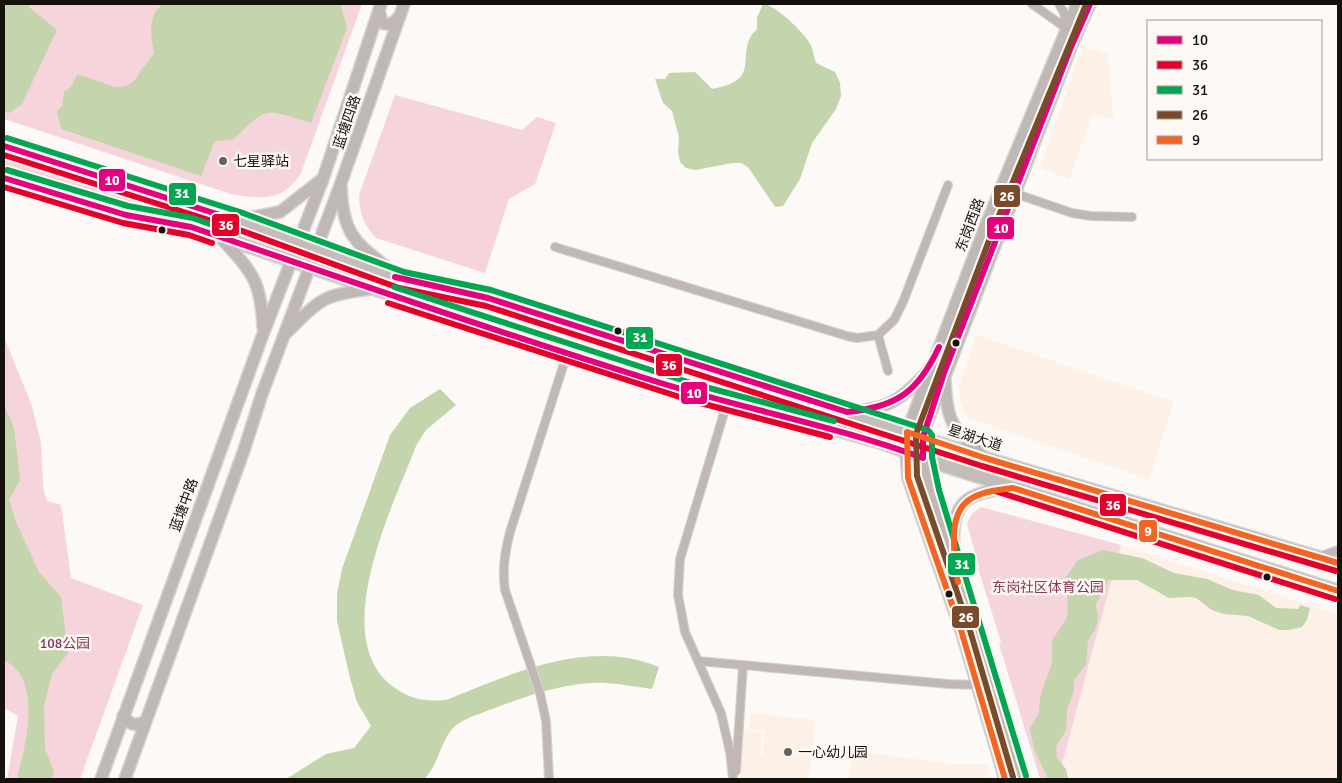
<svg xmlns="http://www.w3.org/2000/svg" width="1342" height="783" font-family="Signika,'Noto Sans SC',sans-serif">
	<rect width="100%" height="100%" fill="#fcf9f6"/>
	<!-- built -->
	<g fill="#fdf0e6">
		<path d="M1083,46L1108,55L1113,120L1093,113L1069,179L1040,168Z"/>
		<path d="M976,335L1174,402L1149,479L968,418L960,402L959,385Z"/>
		<path d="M1121,545L1338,614V779H1058Z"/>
		<path d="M751,713L815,720L809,779H741L743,730L761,733L760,755H763L765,730L749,729Z"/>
		<path d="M854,751L952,764H986L990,779H848Z"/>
	</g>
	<!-- green -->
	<g fill="#f6d4db">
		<path d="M4,4H362L301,173C283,202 261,199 231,194L4,119Z"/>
		<path d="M395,95L522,130L537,117L556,123L535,184L509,199L485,273L376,238C364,225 359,213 359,195Z"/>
		<path d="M4,158L186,214L184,218L145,212L4,168Z"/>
		<path d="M4,337L32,406L41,443L43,487L47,501L61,505L71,578L143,605L80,779H7L18,716L4,708Z"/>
		<path d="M981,507L1121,545L1058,779H1040L999,644L1001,642L978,568L979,567L967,524L972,514Z"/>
	</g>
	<!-- water -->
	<g fill="#c4d4ac">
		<path d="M4,4H28L29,7L57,30L22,104L9,113L4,111Z"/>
		<path d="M163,4H340L347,28L311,123C264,109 268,105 233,140L215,141L201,176L61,129L57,111L62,106L64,92L71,87L77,75C102,77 123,103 140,72C144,65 150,61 154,53C151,37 147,15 163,4Z"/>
		<path d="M763,4C774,4 804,32 810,44C813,49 814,57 816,63L835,72L840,83L841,96L836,109L812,143L800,179L783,206L775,207L748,167L741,163H733L695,170L686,168L680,162L678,152L679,137L672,111L663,103L655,79H665L669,73L695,72L712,89C766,80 732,52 757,29V18Z"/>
		<path d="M440,389L456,405L426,430L416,446C394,504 328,634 391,685C409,699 423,702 446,700C514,673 587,638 659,667L652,689C637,687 622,684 606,683C568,681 527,696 492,709C480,714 464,718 454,727C440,741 439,765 424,779H286L326,754L354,748L371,726L357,702L350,678L337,621V594L342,569L390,435L410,408Z"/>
		<path d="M4,405L14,428L20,480L9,500L16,522L39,572L61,597L68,653L52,674L44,706L45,749L54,771L52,779H17C25,746 44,680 4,660Z"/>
		<path d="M1103,550L1142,558L1174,573L1207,579L1233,590L1259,595L1276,608L1298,609L1300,605L1310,608L1307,620L1302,627L1289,630H1279L1248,616L1224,614L1212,610L1196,598L1189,597L1169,598L1137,580H1108L1096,604L1098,620L1095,630L1088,641L1086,665L1074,680V691L1067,709L1066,731L1057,744L1056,750L1057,758L1066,769L1068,779H1048L1034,749L1030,728L1039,713L1040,697L1052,663V640L1066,620L1068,612L1066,577L1078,560Z"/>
	</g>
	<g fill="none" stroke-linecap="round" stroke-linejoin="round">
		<defs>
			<g id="street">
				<path d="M1032,4L1066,28"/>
				<path d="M1059,4L1064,13L1066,28"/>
				<path d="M1014,193L1072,213L1091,216L1132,217"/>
				<path d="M555,247L847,336L857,338L878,335L894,320L903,302L948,185"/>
				<path d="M878,335L888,371"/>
				<path d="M727,403L680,559L678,595L685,632L721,713L730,752L733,779"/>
				<path d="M1319,557L1338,550"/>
				<path d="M698,661L948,684L980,685"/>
				<path d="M736,771L743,666"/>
				<path d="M549,779L546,721L540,693L505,590C502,569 505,552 510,532L567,354"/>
			</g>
			<g id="secondary">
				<path d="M379,10L382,23C391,26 394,22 400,16"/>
				<path d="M341,187C343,242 361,245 399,277"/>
				<path d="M237,220L280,212L321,180"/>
				<path d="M220,237C251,271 261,279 263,327"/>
				<path d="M286,333C321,299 321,295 371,289"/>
				<path d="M945,380C947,426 953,427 985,458"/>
				<path d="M847,412C887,409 899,402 926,373"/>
				<path d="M954,552C950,502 965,492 1013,488"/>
				<path d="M123,716C130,725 134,726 145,722"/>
				<path d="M101,779L263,334L323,179L381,4"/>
				<path d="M125,779L244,450L262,394L341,183L404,4"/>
				<path d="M1005,779L961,630L908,478L906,452L907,432L985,227L1077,4"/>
				<path d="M1018,779L931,492L923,458V437L927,423L1071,47L1090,4"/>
			</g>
			<g id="primary">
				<path d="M4,146L237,220L402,280L488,298L985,458L1338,563"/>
				<path d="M4,178L126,215L191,227L567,354L727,403L802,420L879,442L945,466L1338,591"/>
			</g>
		</defs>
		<!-- street casing -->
		<use href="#street" stroke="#d6d4d2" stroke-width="10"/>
		<!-- secondary casing -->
		<use href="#secondary" stroke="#d6d4d2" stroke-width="14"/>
		<!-- primary casing -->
		<use href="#primary" stroke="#d6d4d2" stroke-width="15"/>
		<!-- street -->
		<use href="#street" stroke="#c1b8b6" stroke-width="8"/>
		<!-- secondary -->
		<use href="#secondary" stroke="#c0b8b5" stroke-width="11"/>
		<!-- primary -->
		<use href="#primary" stroke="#c4bcb9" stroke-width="12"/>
		<defs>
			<g id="bus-1">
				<path d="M4,146L220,215"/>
				<path d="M4,178L126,215L191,227C348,280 505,335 664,384C750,410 838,427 923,458V437L944,373L1071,47L1090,4"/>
				<path d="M395,277L488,298L847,412C897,407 918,392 939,347"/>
			</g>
			<g id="bus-2">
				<path d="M4,155L234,228L399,288L486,306L982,466L1336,571"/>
				<path d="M4,187L123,223L189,235L212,243"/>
				<path d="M388,303L689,400L830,437"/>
				<path d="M995,491L1335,599"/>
			</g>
			<g id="bus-3">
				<path d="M7,138L240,212L404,272L491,290L928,430L932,435V457L939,490L1026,776"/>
				<path d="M7,170L128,206L193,218L218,227"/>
				<path d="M394,287L694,384L834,421"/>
			</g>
			<path id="bus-4" d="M1013,777L969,627L917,476L916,434L993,230L1085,7"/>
			<g id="bus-5">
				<path d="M958,582C955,569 954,556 954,543C952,499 974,492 1013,488L1338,591"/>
				<path d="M1005,779L961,630L908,478L907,432L985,458L1338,563"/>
			</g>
		</defs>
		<!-- bus-1 casing -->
		<use href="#bus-1" stroke="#fef8f4" stroke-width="10"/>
		<!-- bus-2 casing -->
		<use href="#bus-2" stroke="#fef8f4" stroke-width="10"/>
		<!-- bus-3 casing -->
		<use href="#bus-3" stroke="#fef8f4" stroke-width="10"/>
		<!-- bus-4 casing -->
		<use href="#bus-4" stroke="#fef8f4" stroke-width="10"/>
		<!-- bus-5 casing -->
		<use href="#bus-5" stroke="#fef8f4" stroke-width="10"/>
		<!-- bus-1 -->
		<use href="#bus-1" stroke="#e5007d" stroke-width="6"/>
		<!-- bus-2 -->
		<use href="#bus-2" stroke="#e4002b" stroke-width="6"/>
		<!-- bus-3 -->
		<use href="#bus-3" stroke="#00a651" stroke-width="6"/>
		<!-- bus-4 -->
		<use href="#bus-4" stroke="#7a4b2a" stroke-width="6"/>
		<!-- bus-5 -->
		<use href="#bus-5" stroke="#f26522" stroke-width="6"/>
	</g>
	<!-- markers -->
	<g fill="#66625f" stroke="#fef8f4" stroke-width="2">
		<circle cx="223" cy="161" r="5"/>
		<circle cx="788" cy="752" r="5"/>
	</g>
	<g fill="#15110d" stroke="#fef8f4" stroke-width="2">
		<circle cx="162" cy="230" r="4.5"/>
		<circle cx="618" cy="331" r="4.5"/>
		<circle cx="956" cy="343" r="4.5"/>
		<circle cx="1267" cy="577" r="4.5"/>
		<circle cx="949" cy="594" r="4.5"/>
	</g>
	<g text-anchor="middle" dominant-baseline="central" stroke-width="5" stroke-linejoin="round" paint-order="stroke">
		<!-- street labels -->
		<g font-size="14" fill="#15110d" stroke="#fef8f4">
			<text transform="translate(347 122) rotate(-71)">蓝塘四路</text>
			<text transform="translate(970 225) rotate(-69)">东岗西路</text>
			<text transform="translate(975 438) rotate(18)">星湖大道</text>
			<text transform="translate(184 505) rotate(-70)">蓝塘中路</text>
		</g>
		<!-- poi labels -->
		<g font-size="14" fill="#15110d" stroke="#fef8f4" text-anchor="start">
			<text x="233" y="161">七星驿站</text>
			<text x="798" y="752">一心幼儿园</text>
		</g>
		<!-- park labels -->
		<g font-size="14" fill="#863853" stroke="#fef8f4">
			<text x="1048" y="587">东岗社区体育公园</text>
			<text x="65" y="643">108公园</text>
		</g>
	</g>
	<g stroke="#fef8f4" stroke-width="2">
		<rect x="98" y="168" width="28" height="24" rx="5" fill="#e5007d"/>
		<rect x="168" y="182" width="29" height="24" rx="5" fill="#00a651"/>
		<rect x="993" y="184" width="28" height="24" rx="5" fill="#7a4b2a"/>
		<rect x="211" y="213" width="29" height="24" rx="5" fill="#e4002b"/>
		<rect x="986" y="216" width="29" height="24" rx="5" fill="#e5007d"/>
		<rect x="625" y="326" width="29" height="24" rx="5" fill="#00a651"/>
		<rect x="655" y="353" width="28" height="24" rx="5" fill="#e4002b"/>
		<rect x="680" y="381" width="28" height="24" rx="5" fill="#e5007d"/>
		<rect x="1099" y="493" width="28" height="24" rx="5" fill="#e4002b"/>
		<rect x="1138" y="519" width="20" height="24" rx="5" fill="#f26522"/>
		<rect x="947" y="552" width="29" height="24" rx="5" fill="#00a651"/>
		<rect x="951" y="605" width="29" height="24" rx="5" fill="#7a4b2a"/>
	</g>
	<g font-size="14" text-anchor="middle" font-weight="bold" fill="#fff">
		<text x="112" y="185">10</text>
		<text x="182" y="198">31</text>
		<text x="1007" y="201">26</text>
		<text x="226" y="230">36</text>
		<text x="1001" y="233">10</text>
		<text x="640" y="342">31</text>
		<text x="669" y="370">36</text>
		<text x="694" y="398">10</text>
		<text x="1113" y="510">36</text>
		<text x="1148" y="536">9</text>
		<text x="962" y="569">31</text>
		<text x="966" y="622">26</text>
	</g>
	<!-- border -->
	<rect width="1342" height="783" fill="none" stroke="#15110d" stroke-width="10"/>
	<!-- legend -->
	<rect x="1147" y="20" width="175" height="140" fill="#fef8f4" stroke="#a19c98"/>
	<rect x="1157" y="36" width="25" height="8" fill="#e5007d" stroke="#a19c98"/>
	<text x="1192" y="45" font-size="15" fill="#15110d">10</text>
	<rect x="1157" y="61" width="25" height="8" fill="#e4002b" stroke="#a19c98"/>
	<text x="1192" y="70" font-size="15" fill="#15110d">36</text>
	<rect x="1157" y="86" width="25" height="8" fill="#00a651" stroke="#a19c98"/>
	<text x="1192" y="95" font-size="15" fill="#15110d">31</text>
	<rect x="1157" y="111" width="25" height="8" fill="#7a4b2a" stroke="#a19c98"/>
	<text x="1192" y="120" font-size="15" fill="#15110d">26</text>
	<rect x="1157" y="136" width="25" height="8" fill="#f26522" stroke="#a19c98"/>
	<text x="1192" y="145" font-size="15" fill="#15110d">9</text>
</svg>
